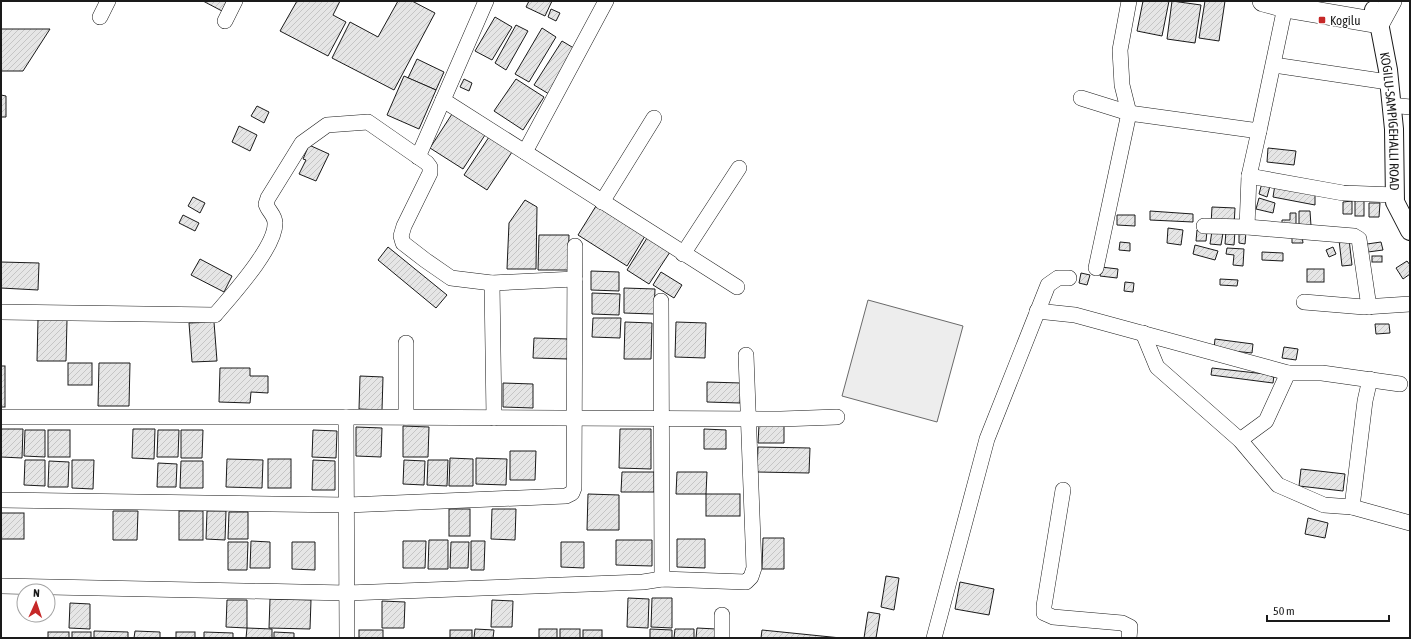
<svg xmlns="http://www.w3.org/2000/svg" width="1411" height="639" font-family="'Asap Condensed',sans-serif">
	<defs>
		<pattern id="building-hatch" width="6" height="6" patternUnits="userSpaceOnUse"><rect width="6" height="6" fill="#e6e6e6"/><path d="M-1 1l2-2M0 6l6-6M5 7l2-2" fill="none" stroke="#c5c5c5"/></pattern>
	</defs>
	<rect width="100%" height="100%" fill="#fff"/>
	<!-- built -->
	<path fill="#ededed" stroke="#6a6a6a" d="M868,300L963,326L937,422L842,396Z"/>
	<!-- building -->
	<g fill="url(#building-hatch)" stroke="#1a1a1a">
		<path d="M203,1H227L222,11Z"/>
		<path d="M297,1H340L333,15L346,22L328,56L280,31Z"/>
		<path d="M398,1H412L435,13L394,90L332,58L350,22L378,37Z"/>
		<path d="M529,1H552L545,16L526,7Z"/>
		<path d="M1143,1H1169L1162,36L1137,31Z"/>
		<path d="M1172,1L1201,5L1195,43L1167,39Z"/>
		<path d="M1205,1H1225L1219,41L1199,38Z"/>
		<path d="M551,9L560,13L556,21L548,17Z"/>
		<path d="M495,17L512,27L492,60L475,51Z"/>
		<path d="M516,25L528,31L506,70L495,63Z"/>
		<path d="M542,28L556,37L529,82L515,74Z"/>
		<path d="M1,29H50L23,71H1Z"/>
		<path d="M562,41L577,50L549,94L534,85Z"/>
		<path d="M417,59L444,72L436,90L408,78Z"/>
		<path d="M404,76L436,90L419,129L387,115Z"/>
		<path d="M464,79L472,83L469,91L460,87Z"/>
		<path d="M516,79L544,97L523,130L494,111Z"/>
		<path d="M1,95L6,96V117H1Z"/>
		<path d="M257,106L269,112L264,123L251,116Z"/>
		<path d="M452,114L485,135L463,169L430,148Z"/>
		<path d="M239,126L257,135L250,151L232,142Z"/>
		<path d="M489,137L512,152L487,190L464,175Z"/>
		<path d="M309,145L329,154L316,181L299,174L306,160L303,159Z"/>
		<path d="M1268,148L1296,151L1294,165L1267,162Z"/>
		<path d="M1262,183L1270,186L1267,197L1259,194Z"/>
		<path d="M1275,185L1315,193V205L1273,197Z"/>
		<path d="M193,197L205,203L200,213L188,206Z"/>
		<path d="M1259,198L1275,203L1273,213L1256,209Z"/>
		<path d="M525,200L537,207L536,269H507L509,223Z"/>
		<rect x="1355" y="200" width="9" height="16"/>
		<path d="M1352,201V214H1343V202Z"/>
		<path d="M1369,203H1380L1379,217H1369Z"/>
		<path d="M596,206L645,236L627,266L578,235Z"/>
		<path d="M1212,207L1235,208L1234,226L1211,225Z"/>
		<path d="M1150,211L1193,214V222L1150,220Z"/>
		<path d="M1299,211H1310L1311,226L1299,227Z"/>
		<path d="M1290,213H1296V228H1282V220H1290Z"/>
		<path d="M183,215L199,223L195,231L179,223Z"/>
		<path d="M1117,215H1135V226L1117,225Z"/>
		<path d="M1168,228L1183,230L1181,245L1167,243Z"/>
		<path d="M1197,230L1207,231L1206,241H1196Z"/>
		<path d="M1212,231L1223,233L1221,245L1210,244Z"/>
		<path d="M1226,231H1235L1234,245L1225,244Z"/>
		<path d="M1239,231L1246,232L1245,244L1239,243Z"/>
		<path d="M539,235H569L568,270H538Z"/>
		<path d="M1292,236H1302L1303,243H1292Z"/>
		<path d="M647,238L670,252L649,284L627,270Z"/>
		<path d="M1349,239L1352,265L1342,266L1339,240Z"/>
		<path d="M1120,242L1130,243V251L1119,250Z"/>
		<path d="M1381,242L1383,250L1368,252L1367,244Z"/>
		<path d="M1195,245L1218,251L1215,260L1193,254Z"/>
		<path d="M388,247L447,295L436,308L378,260Z"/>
		<path d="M1333,247L1336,254L1329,257L1326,250Z"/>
		<path d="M1227,248L1244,249L1243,266L1233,265L1234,255L1226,254Z"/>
		<path d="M1262,252L1283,253V261L1262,260Z"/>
		<rect x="1372" y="256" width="10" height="6"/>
		<path d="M200,259L232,276L224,292L191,275Z"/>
		<path d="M1407,261L1410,265V274L1403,279L1396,268Z"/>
		<path d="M1,262L39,263L38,290L1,288Z"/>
		<path d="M1101,267L1118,269L1117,278L1100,276Z"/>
		<rect x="1307" y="269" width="17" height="13"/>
		<path d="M591,271L619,272V291L591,290Z"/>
		<path d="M661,272L682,285L674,298L653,285Z"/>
		<path d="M1081,273L1090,275L1087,285L1079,283Z"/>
		<path d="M1220,279L1238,280L1237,286L1220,285Z"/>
		<path d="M1125,282L1134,283L1133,292L1124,291Z"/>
		<path d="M624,288L655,289L654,314L624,313Z"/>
		<path d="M592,293L620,294L619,315L592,314Z"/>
		<path d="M593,318H621L620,338L592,337Z"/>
		<path d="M38,319L67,320L66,361H37Z"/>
		<path d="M214,322L217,361L192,362L189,323Z"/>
		<path d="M625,322L652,323L651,359H624Z"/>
		<path d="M676,322L706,323L705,358L675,357Z"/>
		<path d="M1375,324H1389L1390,333L1376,334Z"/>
		<path d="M534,338L569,339L568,359L533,358Z"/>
		<path d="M1215,339L1253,344L1252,353L1214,349Z"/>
		<path d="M1284,347L1298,349L1296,360L1282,358Z"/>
		<rect x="68" y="363" width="24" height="22"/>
		<path d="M99,363H130L129,406H98Z"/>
		<rect x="1" y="366" width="4" height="41"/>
		<path d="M220,368H250V376H268V393L251,392L250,403L219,402Z"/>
		<path d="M1212,368L1274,375L1273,383L1211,375Z"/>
		<path d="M360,376L383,377L382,410L359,409Z"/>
		<path d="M707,382L741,383L740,403L707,402Z"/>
		<path d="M503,383L533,384V408L503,407Z"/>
		<path d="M759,425L784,426V443H758Z"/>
		<path d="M403,426L429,427L428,457H403Z"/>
		<path d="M356,427L382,428L381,457L356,456Z"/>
		<path d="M1,429H23L22,458L1,457Z"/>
		<path d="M133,429H155L154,459L132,458Z"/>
		<path d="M620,429H651V469L619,468Z"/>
		<path d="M704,429L726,430V449H704Z"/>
		<path d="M25,430H45V457L24,456Z"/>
		<rect x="48" y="430" width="22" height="27"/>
		<path d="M158,430H179L178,457H157Z"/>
		<path d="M181,430H203L202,458H181Z"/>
		<path d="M313,430L337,431L336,458L312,457Z"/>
		<path d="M758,447L810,448L809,473L757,472Z"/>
		<path d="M510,451H536L535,480H510Z"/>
		<path d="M450,458L473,459V486H449Z"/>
		<path d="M476,458L507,459L506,485L476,484Z"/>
		<path d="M227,459L263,460L262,488L226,487Z"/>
		<rect x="268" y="459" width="23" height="29"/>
		<path d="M25,460H45V486L24,485Z"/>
		<path d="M72,460H94L93,489L72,488Z"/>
		<path d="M313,460L335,461V490H312Z"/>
		<path d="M404,460L425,461L424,485L403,484Z"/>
		<path d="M428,460H448L447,486L427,485Z"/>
		<path d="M49,461L69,462L68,487H48Z"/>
		<path d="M181,461H203V488H180Z"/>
		<path d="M158,463L177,464L176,487H157Z"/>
		<path d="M1301,469L1345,474L1343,491L1299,486Z"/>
		<path d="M622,472H654V492H621Z"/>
		<path d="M677,472H707L706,494H676Z"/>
		<path d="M588,494L619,495V530H587Z"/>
		<rect x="706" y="494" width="34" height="22"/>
		<rect x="449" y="509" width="21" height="27"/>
		<path d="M492,509H516L515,540L491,539Z"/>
		<path d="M113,511H138L137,540H113Z"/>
		<rect x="179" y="511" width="24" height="29"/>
		<path d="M207,511H226L225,540L206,539Z"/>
		<path d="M229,512H248V539H228Z"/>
		<rect x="1" y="513" width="23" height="26"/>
		<path d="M1308,518L1328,523L1325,538L1305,534Z"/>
		<path d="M763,538H784V569H762Z"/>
		<path d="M677,539H705V568L677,567Z"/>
		<path d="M429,540H448V569H428Z"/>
		<path d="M616,540H652V566L616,565Z"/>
		<path d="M251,541L270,542V568H250Z"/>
		<path d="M403,541H426L425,568H403Z"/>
		<path d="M471,541H485L484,570H471Z"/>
		<path d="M228,542H248L247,570H228Z"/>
		<path d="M292,542H315V570L292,569Z"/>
		<path d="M451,542H469L468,568H450Z"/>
		<path d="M561,542H584V568L561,567Z"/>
		<path d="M886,576L899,578L894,610L881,607Z"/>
		<path d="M960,582L994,589L989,615L955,609Z"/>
		<path d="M628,598L649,599L648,628L627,627Z"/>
		<path d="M652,598H672V628L651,627Z"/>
		<path d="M270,599L311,600L310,629L269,628Z"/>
		<path d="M227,600H247V628L226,627Z"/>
		<path d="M492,600L513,601L512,627H491Z"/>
		<path d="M382,601L405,602L404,628H382Z"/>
		<path d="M70,603L90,604V629L69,628Z"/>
		<path d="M868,612L880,614L876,638H864Z"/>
		<path d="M247,628L272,629V638H246Z"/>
		<path d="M697,628L716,629V638H696Z"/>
		<path d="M475,629L494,630L493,638H474Z"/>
		<rect x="539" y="629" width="18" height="9"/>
		<rect x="560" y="629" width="20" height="9"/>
		<path d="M650,629L672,630V638H650Z"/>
		<path d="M675,629H694V638H674Z"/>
		<rect x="359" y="630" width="24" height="8"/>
		<rect x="450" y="630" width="22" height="8"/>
		<rect x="583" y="630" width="19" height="8"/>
		<path d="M762,630L841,638H761Z"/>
		<path d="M94,631L128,632V638H94Z"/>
		<path d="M135,631L160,632V638H134Z"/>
		<rect x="48" y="632" width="21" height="6"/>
		<rect x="72" y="632" width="19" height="6"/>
		<rect x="176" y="632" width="19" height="6"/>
		<path d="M204,632L233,633V638H204Z"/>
		<path d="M274,632L294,633V638H274Z"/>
	</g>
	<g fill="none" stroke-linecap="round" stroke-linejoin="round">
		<defs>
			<g id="minor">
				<path d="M486,1L443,100L737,287"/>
				<path d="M100,17L108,1"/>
				<path d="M225,21L235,1"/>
				<path d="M1274,65L1388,82"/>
				<path d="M1081,98L1129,113"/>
				<path d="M1391,105L1410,107"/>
				<path d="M1129,113L1122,85L1120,50L1129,1"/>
				<path d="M525,152L606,1"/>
				<path d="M418,157L443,100"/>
				<path d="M1249,176L1343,193L1395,195"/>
				<path d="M602,202L654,118"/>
				<path d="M1204,226L1247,227L1354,236L1359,239L1369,307"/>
				<path d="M1247,227L1249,176L1259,131"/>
				<path d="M683,254L739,168"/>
				<path d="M1096,268L1129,113L1259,131L1285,7"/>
				<path d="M492,283L494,418"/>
				<path d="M661,301L662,579"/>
				<path d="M1304,302L1364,307L1410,304"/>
				<path d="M1037,311L1075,315L1288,373"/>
				<path d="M1,312L215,315C231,296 276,247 275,223C275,215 268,211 266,204L268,198L302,143L327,125L368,122L427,163L430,167V173L404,226L401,236L403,243L425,260L451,278L492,283L575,279"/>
				<path d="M1143,333L1157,367L1240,440L1278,485L1324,505L1352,507L1410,523"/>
				<path d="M1,417H346L347,638"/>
				<path d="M346,417L781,419L837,417"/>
				<path d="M406,417V343"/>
				<path d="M1240,440L1266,421L1288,373H1322L1400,384"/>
				<path d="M1063,490L1044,606V613L1053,617L1122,623L1130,627L1129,638"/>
				<path d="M1,500L347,505L566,496L572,493L574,488L575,246"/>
				<path d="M1352,507L1365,401L1370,379"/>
				<path d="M1,586L347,593L643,582L662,579L746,582L751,577L754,568L746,355"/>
				<path d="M722,615V638"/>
				<path d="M934,638L987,439L1048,285L1058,278H1069"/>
			</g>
			<g id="tertiary">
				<path id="s1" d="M1374,10L1379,23L1388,70L1394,129L1395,202L1410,231"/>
			</g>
			<path id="secondary" d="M1263,1L1285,7L1379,23L1391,1"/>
		</defs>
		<!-- minor casing -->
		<use href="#minor" stroke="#1a1a1a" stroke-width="16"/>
		<!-- tertiary casing -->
		<use href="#tertiary" stroke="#1a1a1a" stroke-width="20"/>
		<!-- secondary casing -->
		<use href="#secondary" stroke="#1a1a1a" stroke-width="22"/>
		<!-- minor -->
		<use href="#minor" stroke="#fff" stroke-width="15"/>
		<!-- tertiary -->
		<use href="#tertiary" stroke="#fff" stroke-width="18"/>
		<!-- secondary -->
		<use href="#secondary" stroke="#fff" stroke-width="21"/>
	</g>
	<!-- markers -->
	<rect fill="#c62828" stroke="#fff" stroke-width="1.5" x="1318" y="16" width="8" height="8" rx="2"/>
	<g text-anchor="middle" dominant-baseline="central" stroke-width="3" stroke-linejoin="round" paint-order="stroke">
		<!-- poi labels -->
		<g font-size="13" fill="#1a1a1a" stroke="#fff" text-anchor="start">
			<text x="1330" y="20">Kogilu</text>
		</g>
		<!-- street labels -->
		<g font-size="13" fill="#1a1a1a" stroke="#fff">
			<text stroke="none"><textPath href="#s1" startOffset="113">KOGILU-SAMPIGEHALLI ROAD</textPath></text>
		</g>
	</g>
	<!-- border -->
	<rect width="1411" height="639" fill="none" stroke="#1a1a1a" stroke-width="4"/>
	<!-- north arrow -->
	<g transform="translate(36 603) rotate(3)"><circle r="19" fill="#ffffff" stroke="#a3a3a3"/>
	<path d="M0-3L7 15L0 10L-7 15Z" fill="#c62828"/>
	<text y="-6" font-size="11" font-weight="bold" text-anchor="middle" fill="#1a1a1a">N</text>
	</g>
	<!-- scale -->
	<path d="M1267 615v6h122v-6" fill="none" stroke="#1a1a1a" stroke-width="2"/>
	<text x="1273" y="615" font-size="12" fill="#1a1a1a" stroke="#ffffff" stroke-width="3" paint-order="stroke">50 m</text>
</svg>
